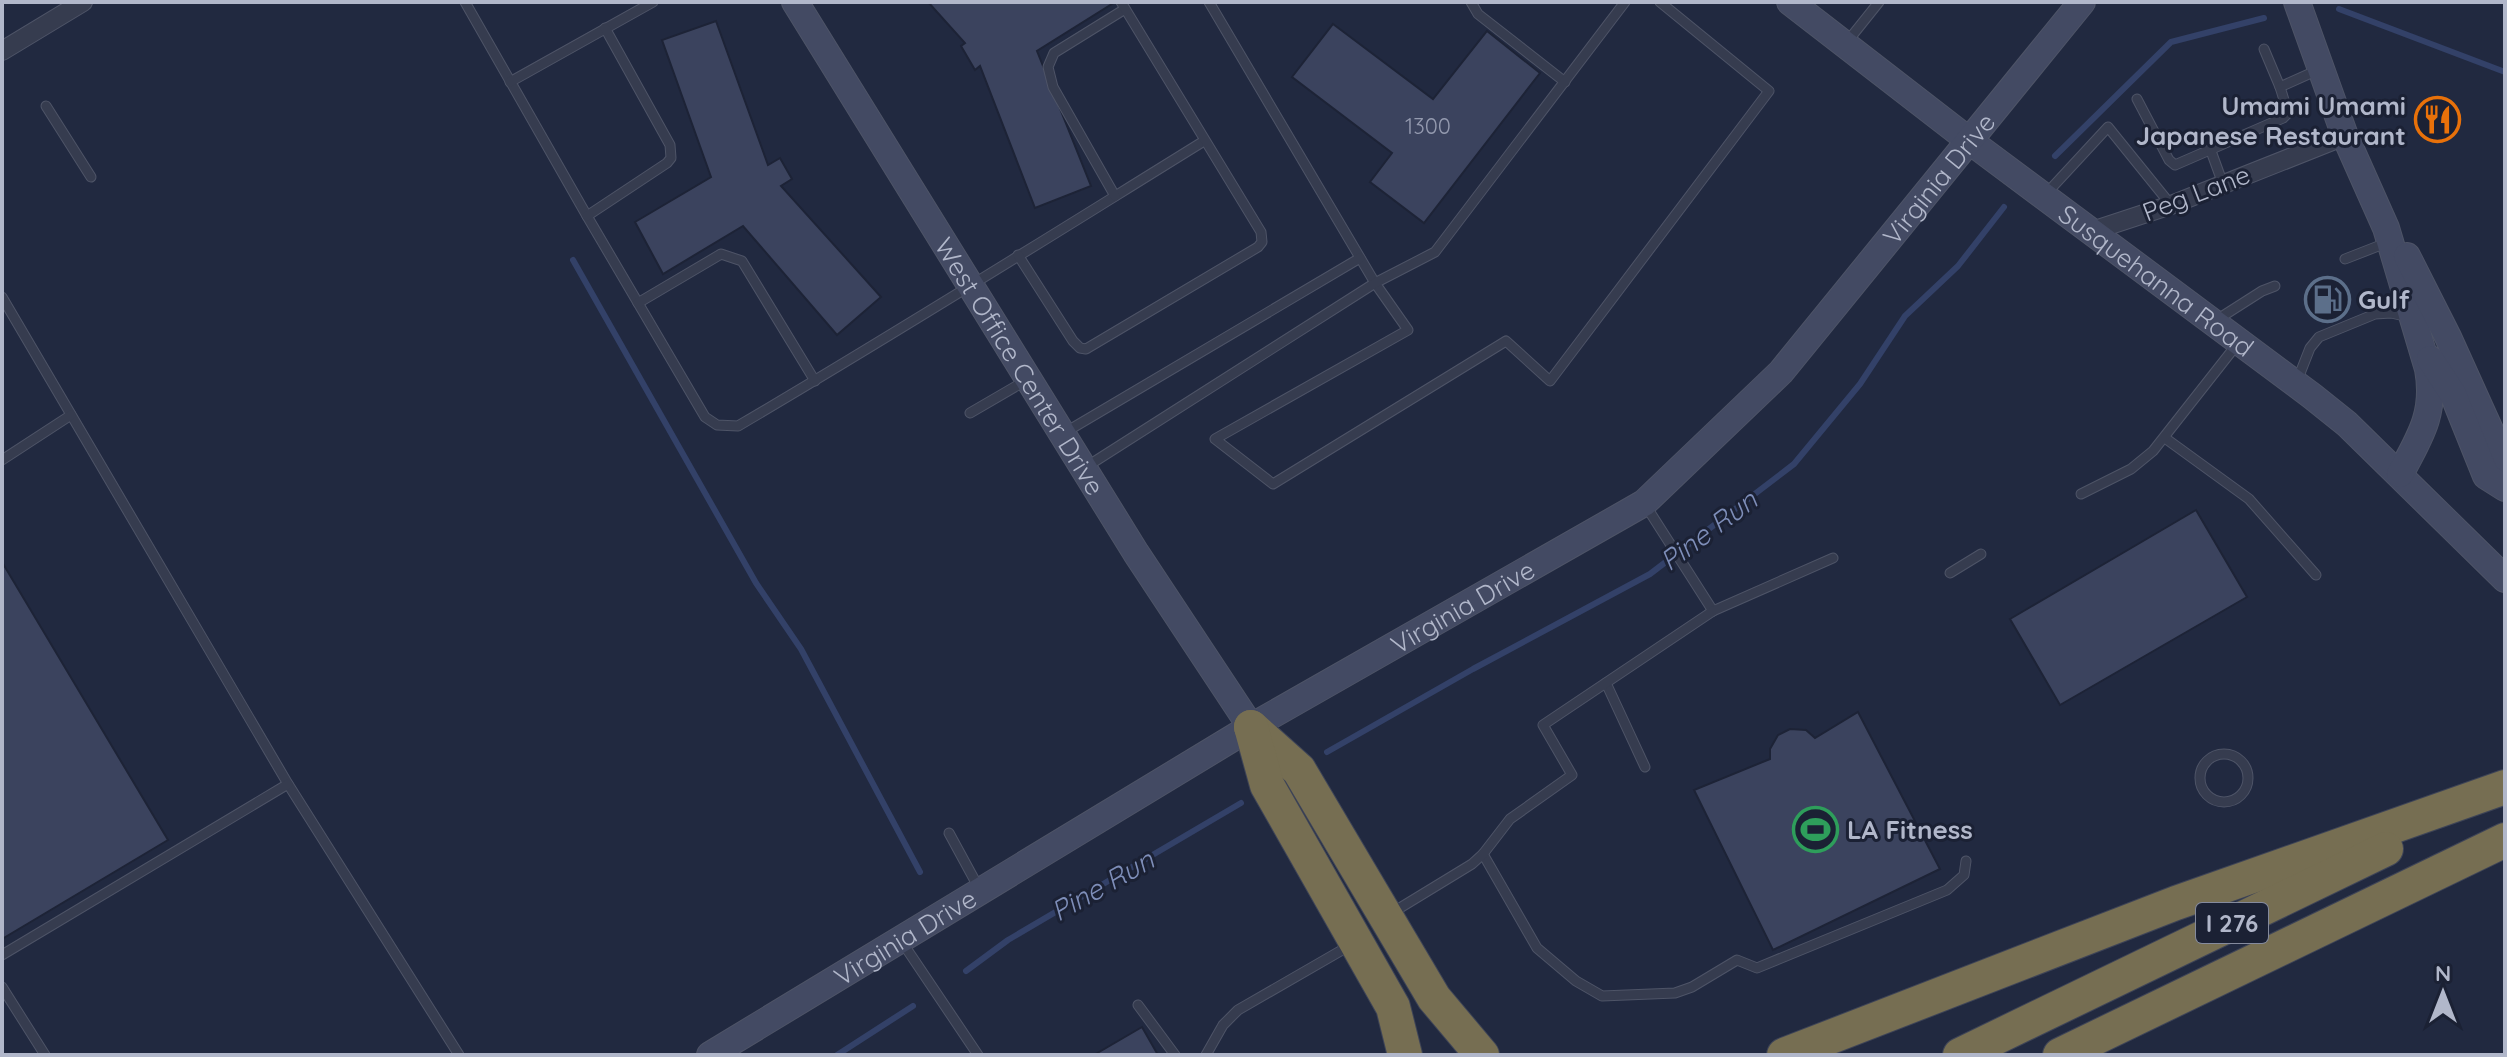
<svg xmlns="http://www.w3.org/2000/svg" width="2507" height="1057" font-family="Quicksand,sans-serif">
	<rect width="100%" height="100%" fill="#212940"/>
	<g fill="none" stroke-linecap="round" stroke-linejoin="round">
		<!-- stream -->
		<g stroke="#334168" stroke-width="6">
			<path d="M2339,9L2505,72"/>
			<path d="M2055,156L2171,42L2264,18"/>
			<path d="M573,260L756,583L801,649L920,872"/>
			<path d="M1327,752L1473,669L1650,574L1794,464L1860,384L1905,316L1958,266L2004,207"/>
			<path d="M966,971L1008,940L1241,803"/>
			<path d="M837,1055L913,1006"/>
		</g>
	</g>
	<!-- building -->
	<g fill="#3b435e" stroke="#1d2336" stroke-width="2">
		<path d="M928,2H1115L1037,51L1091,186L1035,208L980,66L975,70L961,46L965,43Z"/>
		<path d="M716,21L768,165L780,158L792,179L781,186L881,297L837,335L743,226L663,274L635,222L711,177L662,40Z"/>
		<path d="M1333,24L1433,99L1487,31L1540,73L1424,223L1370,182L1392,153L1292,77Z"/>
		<path d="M2196,510L2247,597L2060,705L2010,619Z"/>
		<path d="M2,562L168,840L2,939Z"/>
		<path d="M1858,712L1940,869L1773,950L1694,790L1770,759V749L1778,735L1790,729L1806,730L1815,738Z"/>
		<path d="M1142,1027L1158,1055H1094Z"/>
	</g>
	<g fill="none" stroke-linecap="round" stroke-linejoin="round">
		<defs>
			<g id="lane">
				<path d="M465,2L587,216L705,417L717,425L738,426C895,334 1049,237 1204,141"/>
				<path d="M1209,2L1375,283L1408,330L1215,439L1273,484L1506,341L1550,381L1769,91L1660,2"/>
				<path d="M1471,2L1478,14L1565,82"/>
				<path d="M1847,42L1879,2"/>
				<path d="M2264,49L2280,87"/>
				<path d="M510,82L653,2"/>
				<path d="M2137,99L2169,160L2175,165L2283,118L2288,113L2280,87L2320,69"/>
				<path d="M46,106L91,177"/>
				<path d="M2211,151L2223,184"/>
				<path d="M2045,195L2108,127L2171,205"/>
				<path d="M1115,196L1053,87L1048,67L1054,53L1125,9"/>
				<path d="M587,216L667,163L671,158L670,145L605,28"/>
				<path d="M1018,255L1073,341L1080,348L1086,349L1258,247L1262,242L1261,232L1121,2"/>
				<path d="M2345,259L2386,243"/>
				<path d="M2,297L288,784L459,1055"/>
				<path d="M638,303L721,254L742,261L815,381"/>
				<path d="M2215,321L2262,291L2275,286"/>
				<path d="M2297,381L2310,348L2319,337L2375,314L2391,313L2409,317"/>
				<path d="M970,413L1025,381"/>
				<path d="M1064,433L1360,258"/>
				<path d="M2165,438L2249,499L2316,575"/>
				<path d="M2,460L71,415"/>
				<path d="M1086,467L1375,283L1435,252L1625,2"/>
				<path d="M2081,494L2131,469L2153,451L2238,343"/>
				<path d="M1646,506L1713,611"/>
				<path d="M1950,573L1981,554"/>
				<path d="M1606,683L1645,767"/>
				<circle cx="2224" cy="778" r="24"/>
				<path d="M949,833L980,890"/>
				<path d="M1483,854L1537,948L1576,981L1602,996L1675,993L1692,987L1737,960L1757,968L1947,890L1964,875L1966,861"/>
				<path d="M1390,914L1472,864L1483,854L1510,819L1572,775L1543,725L1713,611L1833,558"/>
				<path d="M902,942L978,1055"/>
				<path d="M2,955L288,784"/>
				<path d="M2,987L45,1055"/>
				<path d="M1138,1005L1175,1055"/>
				<path d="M1206,1055L1223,1025L1238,1010L1349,946"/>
			</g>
			<g id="street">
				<path d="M2,51L83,2"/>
				<path d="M2092,231L2171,205L2345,136"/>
			</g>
			<g id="secondary">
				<path id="s1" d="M795,2L1136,553L1251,727"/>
				<path id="s2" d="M1790,2L1971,142L2312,396L2347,424L2505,579"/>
				<path d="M2297,2L2345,136L2386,228L2428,369C2436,413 2420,437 2400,474"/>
				<path d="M2407,256L2448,337L2505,463"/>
				<path d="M2430,359L2453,394L2486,476L2505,488"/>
				<path id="s3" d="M710,1055L1251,727L1644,503L1781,372L2082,2"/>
			</g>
			<g id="highway">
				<path d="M1251,727L1299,770L1434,998L1482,1055"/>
				<path d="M1251,727L1267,785L1393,1007L1405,1055"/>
				<path d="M1784,1055L2176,903L2505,787"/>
				<path d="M1960,1055L2386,849"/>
				<path d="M2060,1055L2505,840"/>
			</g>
		</defs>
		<!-- lane casing -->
		<use href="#lane" stroke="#4e5467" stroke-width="11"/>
		<!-- street casing -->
		<use href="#street" stroke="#4e5467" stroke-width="20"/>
		<!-- secondary casing -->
		<use href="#secondary" stroke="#4e5467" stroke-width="28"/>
		<!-- highway casing -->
		<use href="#highway" stroke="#3e4457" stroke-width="36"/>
		<!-- lane -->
		<use href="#lane" stroke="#363c4f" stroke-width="9"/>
		<!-- street -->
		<use href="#street" stroke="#363c4f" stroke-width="18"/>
		<!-- secondary -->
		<use href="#secondary" stroke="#434a63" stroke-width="26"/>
		<!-- highway -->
		<use href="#highway" stroke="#766e52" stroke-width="34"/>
	</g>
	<!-- icons -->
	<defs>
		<symbol id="restaurant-ring" viewBox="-11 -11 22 22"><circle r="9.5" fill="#1b2134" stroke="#e8710a" stroke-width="1.5"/><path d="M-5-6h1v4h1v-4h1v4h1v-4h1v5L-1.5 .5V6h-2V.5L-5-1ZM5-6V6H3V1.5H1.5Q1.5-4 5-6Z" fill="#e8710a"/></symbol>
		<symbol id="fuel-ring" viewBox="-11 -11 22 22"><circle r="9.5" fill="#1b2134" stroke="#5c6f8a" stroke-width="1.5"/><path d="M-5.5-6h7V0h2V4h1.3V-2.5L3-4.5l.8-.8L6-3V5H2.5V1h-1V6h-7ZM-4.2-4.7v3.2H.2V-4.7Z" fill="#5c6f8a"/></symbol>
		<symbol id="stadium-ring" viewBox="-11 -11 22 22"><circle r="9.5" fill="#1b2134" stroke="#2e9e5b" stroke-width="1.5"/><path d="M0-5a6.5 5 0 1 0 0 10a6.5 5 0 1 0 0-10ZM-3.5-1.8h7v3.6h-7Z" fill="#2e9e5b"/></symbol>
	</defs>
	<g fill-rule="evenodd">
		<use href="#restaurant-ring" x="2412" y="94" width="51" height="51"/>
		<use href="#fuel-ring" x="2302" y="274" width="51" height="51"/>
		<use href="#stadium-ring" x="1790" y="804" width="51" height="51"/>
	</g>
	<g text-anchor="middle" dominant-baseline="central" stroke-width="6" stroke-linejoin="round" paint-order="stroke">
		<!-- number labels -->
		<g font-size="22" fill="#949aaf">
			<text x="1428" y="126">1300</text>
		</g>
		<!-- shield labels -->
		<rect fill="#1b2134" stroke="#848a9d" stroke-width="2" x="2196" y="903" width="72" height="40" rx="6"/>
		<g font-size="24" font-weight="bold" fill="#b1b7ca">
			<text x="2232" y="923">I 276</text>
		</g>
		<!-- poi labels -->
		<g font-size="26" font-weight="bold" fill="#b1b7ca" stroke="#1b2134" text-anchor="start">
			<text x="2406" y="105" text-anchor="end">Umami Umami<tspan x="2406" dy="30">Japanese Restaurant</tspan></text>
			<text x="2358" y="299">Gulf</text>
			<text x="1847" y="829">LA Fitness</text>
		</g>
		<!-- street labels -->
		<g font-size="26" fill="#b1b7ca" stroke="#1b2134">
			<text stroke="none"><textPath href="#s3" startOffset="1524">Virginia Drive</textPath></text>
			<text transform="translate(2196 193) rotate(-21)">Peg Lane</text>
			<text stroke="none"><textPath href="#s2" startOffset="460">Susquehanna Road</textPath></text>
			<text stroke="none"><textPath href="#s1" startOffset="428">West Office Center Drive</textPath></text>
			<text stroke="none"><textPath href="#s3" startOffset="876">Virginia Drive</textPath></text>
			<text stroke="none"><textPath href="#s3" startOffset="228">Virginia Drive</textPath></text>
		</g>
		<!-- water labels -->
		<g font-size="28" font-style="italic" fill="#7e8eb9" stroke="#1b2134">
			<text transform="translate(1708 530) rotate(-37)">Pine Run</text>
			<text transform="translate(1102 885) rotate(-30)">Pine Run</text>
		</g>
	</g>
	<!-- border -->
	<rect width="2507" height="1057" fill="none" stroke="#b1b7ca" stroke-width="8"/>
	<!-- north arrow -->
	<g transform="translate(2443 993)" stroke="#1b2134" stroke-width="6" paint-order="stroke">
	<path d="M0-6L14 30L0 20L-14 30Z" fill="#b1b7ca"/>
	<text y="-12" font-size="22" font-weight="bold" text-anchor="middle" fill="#b1b7ca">N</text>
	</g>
</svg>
